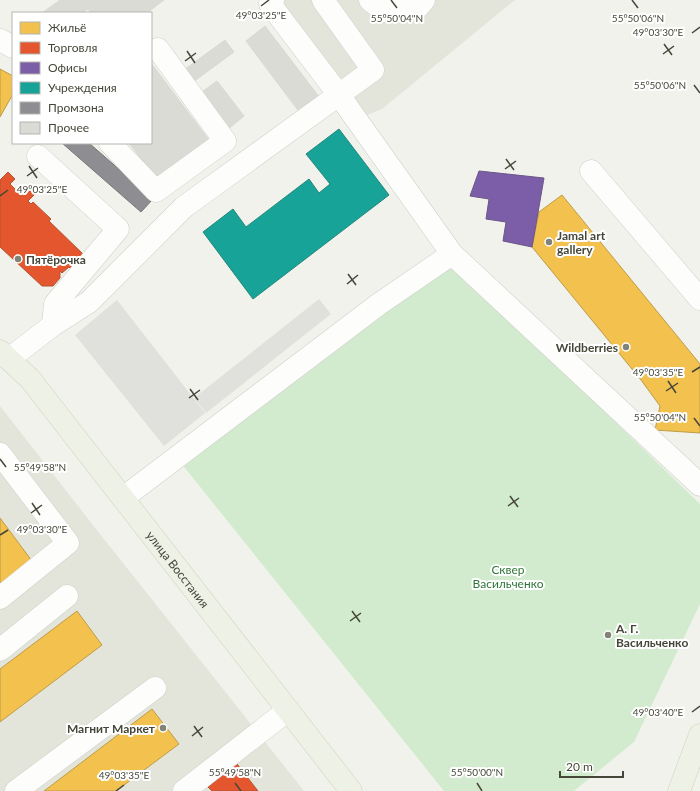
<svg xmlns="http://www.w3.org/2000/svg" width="700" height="791" font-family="Lato,sans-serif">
	<rect width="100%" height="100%" fill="#f1f2ec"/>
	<!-- residential -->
	<g fill="#e3e5db">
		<path d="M274,0H515L382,109L362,117Z"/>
		<path d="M0,406L96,529L304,791H0Z"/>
	</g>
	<!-- green -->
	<path fill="#d2ebce" d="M450,262L700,504V604L634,742L574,791H444L181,463Z"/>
	<!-- parking -->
	<g fill="#e0e1dc">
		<path d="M319,299L331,314L206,413L194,398Z"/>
		<path d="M117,300L205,413L164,446L75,335Z"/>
	</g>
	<!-- homes -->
	<g fill="#f2c14e" stroke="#be9c48">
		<path d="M0,69L13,76V94L0,117Z"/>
		<path d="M562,195L700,364V433L655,430L660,406L641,380L532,247L539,212Z"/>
		<path d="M0,518L32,561L0,585Z"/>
		<path d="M77,611L102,645L0,722V669Z"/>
		<path d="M152,709L179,744L116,791H44Z"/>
	</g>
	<!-- shops -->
	<g fill="#e4572e" stroke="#b55231">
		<path d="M8,172L15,179L10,184L19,193L27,185L36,193L28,201L31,204L33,202L51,219L49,221L84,255L71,269L69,267L62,273L60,271V278L53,286H42L0,247V180Z"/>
		<path d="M237,764L258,791H212L208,787Z"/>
	</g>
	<!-- offices -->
	<path fill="#7b5ea7" stroke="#6b5786" d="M479,171L544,178L532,247L503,241L506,222L486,219L489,199L470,196Z"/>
	<!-- public -->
	<path fill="#17a398" stroke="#25877c" d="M339,129L389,195L253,299L203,232L233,209L246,227L309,179L319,193L330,184L306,154Z"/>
	<!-- industry -->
	<path fill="#8d8d92" stroke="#787877" d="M62,143H89L153,199L141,212Z"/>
	<!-- building -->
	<g fill="#dadbd5" stroke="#d9dad2">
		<path d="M60,0H164L147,13H91L88,9L82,13H42Z"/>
		<path d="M265,26L320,98L300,113L246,41Z"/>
		<path d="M225,40L234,52L193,82L184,70Z"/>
		<path d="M151,63L209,140L157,179L129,143H151Z"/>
		<path d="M217,81L244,116L227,130L199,94Z"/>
	</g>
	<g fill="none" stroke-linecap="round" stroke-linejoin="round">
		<defs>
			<g id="minor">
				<path d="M273,0L270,4L339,95L452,254L700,485"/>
				<path d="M370,0L384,11L418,7L424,0"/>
				<path d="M0,40L13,47"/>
				<path d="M110,143L156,191L225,141L158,49"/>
				<path d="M38,156L118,229L55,304L53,325"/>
				<path d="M591,171L700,299"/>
				<path d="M9,359L53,325L89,302L184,207L373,70L323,0"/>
				<path d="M0,454L68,543L0,598"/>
				<path d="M123,498L379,304L452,254"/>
				<path d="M0,650L67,596"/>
				<path d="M16,791L155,688"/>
				<path d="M184,791L288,710"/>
			</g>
			<g id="major">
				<path id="s1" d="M0,351L30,379L351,791"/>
				<path d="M679,791L700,735"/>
			</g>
		</defs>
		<!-- minor casing -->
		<use href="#minor" stroke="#cfd0ca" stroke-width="23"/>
		<!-- major casing -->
		<use href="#major" stroke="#ced3bb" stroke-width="23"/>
		<!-- minor -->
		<use href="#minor" stroke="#fdfdfc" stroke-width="22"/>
		<!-- major -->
		<use href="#major" stroke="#eef1e5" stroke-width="22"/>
	</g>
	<!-- ticks -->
	<path fill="none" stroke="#464739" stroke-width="1.5" d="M391,0L397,8M632,0L638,8M261,6L269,0M692,33L700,27M664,44L672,55M187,51L195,63M663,54L674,46M185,61L196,53M694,85L700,93M506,159L514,170M29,166L37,178M505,169L516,161M27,176L38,168M0,196L8,190M348,274L356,285M347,284L358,275M692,372L700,367M668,381L676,393M190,389L198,400M666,391L678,383M189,398L200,390M694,418L700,426M0,459L6,467M510,496L518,507M32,503L40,515M508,506L519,498M31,513L42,505M0,535L8,530M352,611L360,622M350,621L361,613M692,712L700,706M194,726L202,737M192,736L203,727M235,783L241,791M477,783L482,791M116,791L124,785"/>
	<!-- markers -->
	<g fill="#828378" stroke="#fff" stroke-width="1.5">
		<circle cx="549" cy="242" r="4"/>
		<circle cx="18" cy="259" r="4"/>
		<circle cx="626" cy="347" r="4"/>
		<circle cx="608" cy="635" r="4"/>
		<circle cx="163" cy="728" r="4"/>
	</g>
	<g text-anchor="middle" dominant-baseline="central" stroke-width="4" stroke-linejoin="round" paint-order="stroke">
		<!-- poi labels -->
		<g font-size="12" font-weight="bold" fill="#464739" stroke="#fff" text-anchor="start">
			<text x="557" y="235">Jamal art<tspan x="557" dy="14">gallery</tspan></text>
			<text x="26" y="259">Пятёрочка</text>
			<text x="618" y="347" text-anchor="end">Wildberries</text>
			<text x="616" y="628">А. Г.<tspan x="616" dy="14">Васильченко</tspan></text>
			<text x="155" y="728" text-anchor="end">Магнит Маркет</text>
		</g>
		<!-- street labels -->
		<g font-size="12" fill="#464739" stroke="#fff">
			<text stroke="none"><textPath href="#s1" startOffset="282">улица Восстания</textPath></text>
		</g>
		<!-- park labels -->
		<g font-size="12" fill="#2f7638" stroke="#fff">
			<text x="508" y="569">Сквер<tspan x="508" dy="14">Васильченко</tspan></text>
		</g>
	</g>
	<g font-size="10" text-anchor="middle" fill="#464739" stroke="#fff" stroke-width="4" stroke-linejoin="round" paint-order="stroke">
		<text x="261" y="19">49°03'25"E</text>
		<text x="397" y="22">55°50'04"N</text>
		<text x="638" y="22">55°50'06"N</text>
		<text x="658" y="36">49°03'30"E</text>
		<text x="660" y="89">55°50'06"N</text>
		<text x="42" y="193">49°03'25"E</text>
		<text x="658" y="376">49°03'35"E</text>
		<text x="660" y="421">55°50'04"N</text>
		<text x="40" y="471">55°49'58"N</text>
		<text x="42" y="533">49°03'30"E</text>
		<text x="658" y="716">49°03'40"E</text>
		<text x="235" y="776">55°49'58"N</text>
		<text x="477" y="776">55°50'00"N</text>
		<text x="124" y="779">49°03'35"E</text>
	</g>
	<!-- legend -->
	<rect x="12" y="12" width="140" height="132" fill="#ffffff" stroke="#b5b5b0"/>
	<rect x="20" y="22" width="20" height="12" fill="#f2c14e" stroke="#b5b5b0"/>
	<text x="48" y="32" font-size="12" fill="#464739">Жильё</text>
	<rect x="20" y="42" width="20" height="12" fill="#e4572e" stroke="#b5b5b0"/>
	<text x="48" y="52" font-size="12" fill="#464739">Торговля</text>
	<rect x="20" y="62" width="20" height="12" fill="#7b5ea7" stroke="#b5b5b0"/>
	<text x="48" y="72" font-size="12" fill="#464739">Офисы</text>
	<rect x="20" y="82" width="20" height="12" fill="#17a398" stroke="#b5b5b0"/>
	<text x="48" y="92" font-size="12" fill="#464739">Учреждения</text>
	<rect x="20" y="102" width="20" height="12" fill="#8d8d92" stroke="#b5b5b0"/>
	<text x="48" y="112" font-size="12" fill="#464739">Промзона</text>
	<rect x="20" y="122" width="20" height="12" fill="#dadbd5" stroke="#b5b5b0"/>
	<text x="48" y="132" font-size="12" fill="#464739">Прочее</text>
	<!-- scale -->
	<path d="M560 771v6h63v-6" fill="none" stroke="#464739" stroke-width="2"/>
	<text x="566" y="771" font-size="12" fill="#464739" stroke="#ffffff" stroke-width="3" paint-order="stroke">20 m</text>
</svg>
